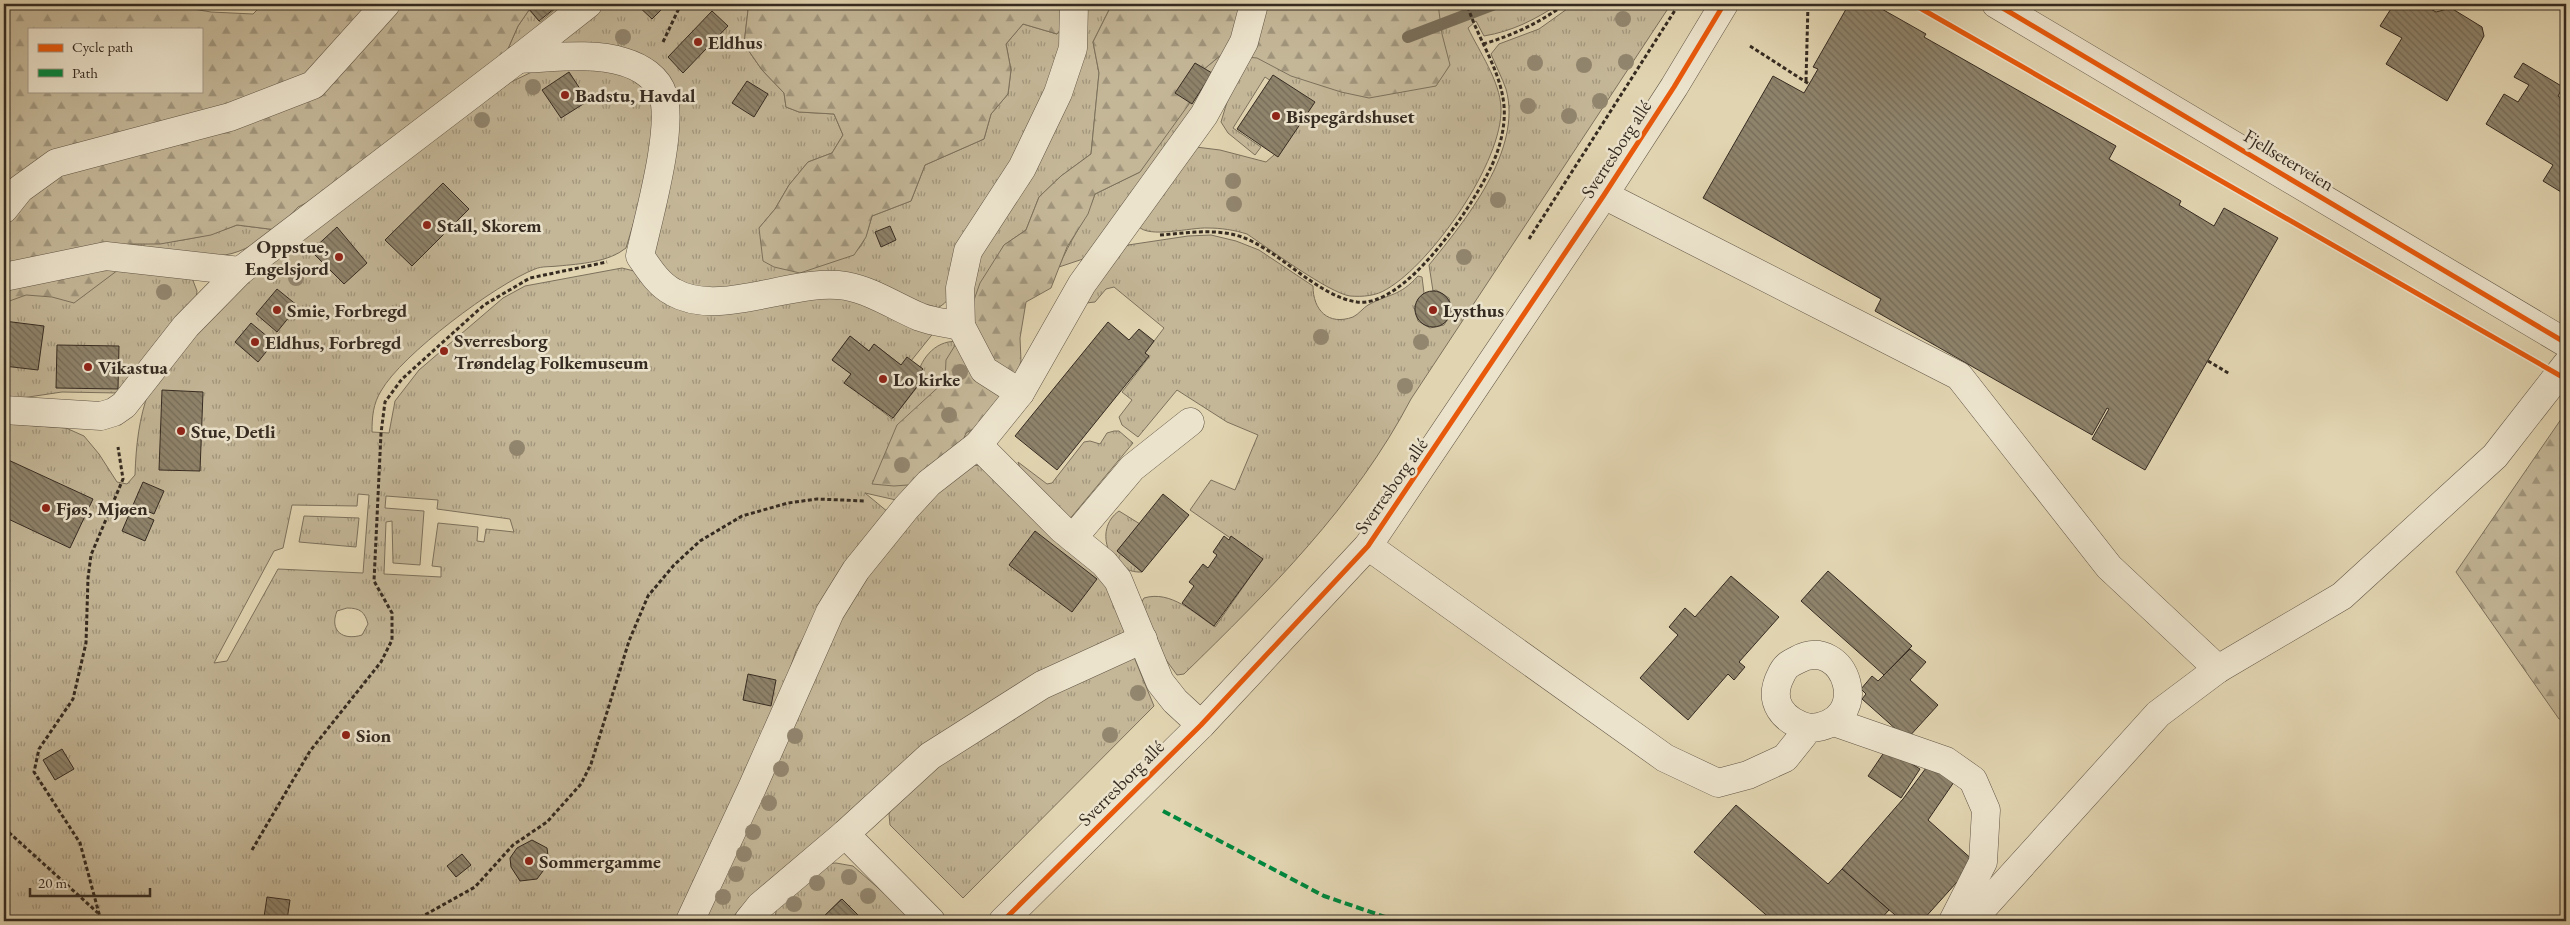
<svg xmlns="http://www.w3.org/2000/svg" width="2570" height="925" font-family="'EB Garamond',serif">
	<defs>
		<pattern id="grass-tufts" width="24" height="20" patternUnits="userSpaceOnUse" patternTransform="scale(1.25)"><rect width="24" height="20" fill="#c4b798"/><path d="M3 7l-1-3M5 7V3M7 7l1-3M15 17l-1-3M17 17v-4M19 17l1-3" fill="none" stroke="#a0957c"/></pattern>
		<pattern id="forest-firs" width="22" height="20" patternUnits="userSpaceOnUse" patternTransform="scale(1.25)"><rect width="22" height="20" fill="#c4b798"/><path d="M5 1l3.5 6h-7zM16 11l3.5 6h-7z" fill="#a0957c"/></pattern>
		<pattern id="building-back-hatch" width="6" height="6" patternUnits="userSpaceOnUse" patternTransform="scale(1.25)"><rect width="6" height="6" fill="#8e836b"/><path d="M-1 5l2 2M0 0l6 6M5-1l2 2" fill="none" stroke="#756b58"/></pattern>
	</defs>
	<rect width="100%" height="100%" fill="#e1d4b0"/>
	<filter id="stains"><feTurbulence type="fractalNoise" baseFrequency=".004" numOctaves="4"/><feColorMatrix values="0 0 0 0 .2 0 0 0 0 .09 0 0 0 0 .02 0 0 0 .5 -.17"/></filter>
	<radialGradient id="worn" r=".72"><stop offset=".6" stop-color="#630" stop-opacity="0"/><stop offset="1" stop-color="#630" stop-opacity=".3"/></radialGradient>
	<!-- grass -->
	<g fill="url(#grass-tufts)" stroke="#7c715c" fill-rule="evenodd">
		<path d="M561,4H577L500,67L518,26L529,10L540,22Z"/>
		<path d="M602,4H752L748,10L744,44L762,70L784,93L786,107L799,112L834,114L843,135L832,153L808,162L789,185L775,209L759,228L827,263C861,253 862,251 872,216L911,201L925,165L984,139L991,114L1008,94L1011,70L1006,44L1023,24L1057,34L1068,20V37C1051,76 1037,120 1017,156C1003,182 979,201 968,229C957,254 964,298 935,309L899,296L724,293L681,285L653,263L665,81L547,52Z"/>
		<path d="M1086,4H1112L1093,42L1099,73L1091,154L1061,176L1039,197L1026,230L1004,245L972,306L976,251Z"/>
		<path d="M1268,4H1461L1462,6L1468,4H1503L1507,8L1517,4H1559C1534,20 1513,31 1484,36L1476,21L1468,28C1479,51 1500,81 1501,108C1503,161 1432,263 1387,289C1376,296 1363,297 1350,296C1329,293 1268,248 1247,234C1234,230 1221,228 1208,228C1191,227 1149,239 1138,226L1196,147L1220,150L1266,162L1274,155L1307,105L1265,77L1233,128L1261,147L1255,155L1228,133L1221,122L1227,102L1258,38Z"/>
		<path d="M1574,4H1671L1411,399C1355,506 1269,591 1184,674L1177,675L1156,646L1140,605L1144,598C1171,590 1194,613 1215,627L1262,560L1190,510L1211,480L1235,490L1258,435L1227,422L1177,390L1138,437L1122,425L1119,417L1132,400L1122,392L1149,357L1145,353L1164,328L1114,287L1106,289L1095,302L1086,303L1104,266L1128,245L1188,236L1211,235L1236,241L1259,250L1313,286C1313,310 1328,326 1353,317C1359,314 1363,308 1368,305C1390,293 1399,297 1418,276L1422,277L1424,293L1414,307L1418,321L1430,328L1444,325L1452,312L1449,298L1436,290L1433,291L1429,265C1465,221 1523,150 1506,89C1502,78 1496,66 1491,54L1499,44L1539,29Z"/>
		<path d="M1221,55H1228L1092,256L1059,267C1069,241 1086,220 1095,194L1140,172L1203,70Z"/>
		<path d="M558,66L627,73L654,98L658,142L626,248C609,262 580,264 558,266C550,267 542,266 535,269C496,284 401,355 381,391C373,404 372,417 372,432L389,433L395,401L419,370L503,298L525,286L622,268L634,271L661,294H842L935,331L911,361L901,365L874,344L869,351L850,336L832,360L851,374L845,382L892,419L922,381L917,377C921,357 938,338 960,342L975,431L896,500L865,493L888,512L822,606L796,651L781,695L680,921H4V420L23,425L66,428L84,436L99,454L117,482L127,484L135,475C136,445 139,418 149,391L235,287L511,82L538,69ZM358,494L369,495L363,573L278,569L227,661L214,663L274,551L283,548L292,505L357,506ZM386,496L438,500L437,509L510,519L514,532L486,529L484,542L477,541L478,527L438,523L432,566L441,567V577L384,574L386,522L392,521L393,563L420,565L424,511L385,508ZM347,608C360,608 365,612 368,624L362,635C343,641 329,631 337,611Z"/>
		<path d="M237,225L277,230C261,240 244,252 225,255C194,261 158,254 126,251L129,244C167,244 202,239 237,225Z"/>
		<path d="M124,270L192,278L197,291L196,299L119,393L62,392L15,399L4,398V289L89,273Z"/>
		<path d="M1114,431H1119L1133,443L1068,521L1023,477L1018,462L1047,484L1052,483L1084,442L1090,441L1100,444L1107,433Z"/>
		<path d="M967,464L980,466L1104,576L1126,626L1125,635L807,849L742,906L730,921H697L860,580L934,492Z"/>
		<path d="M1119,511L1140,524L1117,551L1142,572C1110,574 1092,530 1119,511Z"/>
		<path d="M304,516L359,518L356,547L299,542Z"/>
		<path d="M1134,657L1154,706L963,898L890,825L889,814L895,801L963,745L1059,689Z"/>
		<path d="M836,863L853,866L916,921H863L841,899L819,921H780C774,917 775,913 778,907L824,864Z"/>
	</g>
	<!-- forest -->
	<g fill="url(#forest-firs)" stroke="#7c715c" fill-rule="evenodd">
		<path d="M4,4H164L211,12L253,14L263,4H529V10L518,26L500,67L333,190L298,207L277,230L237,225L211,235L160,244H129L118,270L74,303L52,297L26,295L4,303ZM29,29H201V91H29Z"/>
		<path d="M752,4H1066L1071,16L1057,34L1023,24L1006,44L1011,70L1008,94L991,114L984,139L925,165L911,201L872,216L866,237L854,255L800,273L774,267L763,261L759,228L775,209L789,185L808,162L832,153L843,135L834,114L799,112L786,107L784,93L762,70L744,44L748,10Z"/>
		<path d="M1112,4H1438L1442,34L1450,65L1436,86L1369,98L1341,92L1291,76L1257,58L1221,55L1203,70L1189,104L1140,172L1095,194L1088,214L1067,247L1051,288L1026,302L1020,338L1021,361L1010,398L990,419L966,433L957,455L921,484L894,486L872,484L897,425L945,381L946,360L962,334L980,283L1004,245L1026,230L1039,197L1061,176L1091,154L1099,73L1093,42Z"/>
		<path d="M2566,412V719H2559L2456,572Z"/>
	</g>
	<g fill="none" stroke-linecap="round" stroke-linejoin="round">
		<!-- stream -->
		<path stroke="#796e59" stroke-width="12" d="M1408,37L1495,4"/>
	</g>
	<!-- building -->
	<g fill="url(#building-back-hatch)" stroke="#352b21">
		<path d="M525,4H560L539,21Z"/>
		<path d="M636,4H667L652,19Z"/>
		<path d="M1849,4H1873L1926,34L1924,37L2116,146L2109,159L2181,201L2179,205L2214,226L2224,208L2278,238L2145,470L2092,439L2109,409L2107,408L2092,435L1875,311L1881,299L1703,198L1773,76L1804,93L1818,69L1813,67Z"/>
		<path d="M2394,4H2427L2429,8L2436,12L2451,8L2482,27L2484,36L2447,101L2386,64L2402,38L2380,26Z"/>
		<path d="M712,11L728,26L683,73L668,57Z"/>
		<path d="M1195,63L1212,73L1192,104L1175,93Z"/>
		<path d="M2523,63L2563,87L2558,96L2566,102V195L2543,181L2553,165L2486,124L2504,94L2518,102L2529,85L2514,77Z"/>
		<path d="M569,72L588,101L561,118L542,90Z"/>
		<path d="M1273,75L1315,102L1278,157L1237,129Z"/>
		<path d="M747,81L768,94L754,117L732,103Z"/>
		<path d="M443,183L469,209L412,266L385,240Z"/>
		<path d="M890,226L896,240L881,247L875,232Z"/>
		<path d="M337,227L367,263L344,284L311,251Z"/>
		<path d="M277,289L298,306L277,332L256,314Z"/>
		<circle cx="1433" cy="309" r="18"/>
		<path d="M4,321L44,326L38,370L4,366Z"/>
		<path d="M1108,322L1129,340L1139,329L1154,341L1145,353L1149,356L1057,470L1015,436Z"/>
		<path d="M251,323L274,342L258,362L235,342Z"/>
		<path d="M850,336L869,351L874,344L901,365L907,357L923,369L917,377L922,380L893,418L844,383L851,374L832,360Z"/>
		<path d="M57,345L119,346L118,389L56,388Z"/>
		<path d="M162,390L203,392L200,471L159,470Z"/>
		<path d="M4,458L93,499L70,548L4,517Z"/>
		<path d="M143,482L164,491L154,514L133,505Z"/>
		<path d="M1163,494L1189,515L1142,572L1117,551Z"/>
		<path d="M131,510L154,520L145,541L122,531Z"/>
		<path d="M1035,531L1097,579L1072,612L1009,565Z"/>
		<path d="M1224,536L1229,540L1231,536L1263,559L1214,626L1182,603L1194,586L1189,582L1203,564L1208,568L1217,555L1213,552Z"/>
		<path d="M1828,571L1912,646L1884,675L1801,601Z"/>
		<path d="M1731,576L1779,617L1739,662L1745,667L1734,680L1728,674L1688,720L1640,678L1678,635L1669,627L1685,608L1695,617Z"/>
		<path d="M1910,649L1926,662L1910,680L1938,705L1907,739L1862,699L1866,694L1861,689L1872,676L1878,681Z"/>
		<path d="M748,674L776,680L771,706L743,700Z"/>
		<path d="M1887,748L1920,769L1901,798L1868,776Z"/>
		<path d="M62,749L74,769L55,780L43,760Z"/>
		<path d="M1929,764L1954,782L1928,820L1975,862L1922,921H1902L1842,869L1903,799Z"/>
		<path d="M1736,805L1828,884L1842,869L1889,910L1879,921H1773L1694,852Z"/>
		<path d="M532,840L547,848L549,863L537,879L520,881L511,867L510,858L517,848Z"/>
		<path d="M462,854L471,865L456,877L447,866Z"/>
		<path d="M267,897L290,900L287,920L264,917Z"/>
		<path d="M842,899L864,921H819Z"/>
		<path d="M428,916L439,918L441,921H420Z"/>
	</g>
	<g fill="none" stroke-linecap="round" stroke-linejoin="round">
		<defs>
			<g id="minor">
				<path d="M1996,4L2566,343"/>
				<path d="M518,59C552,58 592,52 624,62C641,67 658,78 663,95C674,129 648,219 640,256C649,269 658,284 673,292C720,319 794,277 846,286C873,291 896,307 920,317C933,322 948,323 961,326"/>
				<path d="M1604,195L1959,376L2109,567L2218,669"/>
				<path d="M4,209L20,189L56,163L230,117L313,85L386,4"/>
				<path d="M4,277L106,256L240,271"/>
				<path d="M1020,393L984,370L961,326L960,288L968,251L1022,168L1058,93L1073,48L1074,4"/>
				<path d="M4,410L101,416L114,412L124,405L186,326L240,271L518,59L588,4"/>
				<path d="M978,445L1020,393L1082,284L1204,115L1244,42L1254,4"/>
				<path d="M1073,538L1132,468L1190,422"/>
				<path d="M1368,546L1665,758L1718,783L1748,775L1785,758L1809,728C1876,725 1846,633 1797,660C1789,664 1785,666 1781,675C1767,702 1783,721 1809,728"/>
				<path d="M1834,722L1946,761L1973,780L1986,810L1983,862L1953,921"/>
				<path d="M845,834L931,921"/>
				<path d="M690,921L752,788L830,612L856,570L906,508L929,483L978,445L1062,529L1104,563L1118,580L1160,682L1175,701L1201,725"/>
				<path d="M748,921L760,906L845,834L930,756L1042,685L1143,639"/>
				<path d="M1003,921L1201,725L1368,546L1604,195L1674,87L1724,4"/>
				<path d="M1971,921L2158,714L2218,669L2342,596L2495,456L2566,365"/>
			</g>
		</defs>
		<!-- minor casing -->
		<use href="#minor" stroke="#605545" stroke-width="29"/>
		<!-- path -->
		<g stroke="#352b21" stroke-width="3" stroke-dasharray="4 2.5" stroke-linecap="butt">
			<path d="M1788,4L1796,7L1806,4"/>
			<path d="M663,42L681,4"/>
			<path d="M1483,44C1514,35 1539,23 1565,4"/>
			<path d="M1750,46L1809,84"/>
			<path d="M1806,81L1808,4"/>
			<path d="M1160,235C1187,233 1216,228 1242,237C1280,251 1317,296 1357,302C1404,308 1468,212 1487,175C1498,155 1506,129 1504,106C1501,70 1477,38 1467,4"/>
			<path d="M1529,239L1679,4"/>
			<path d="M2208,361L2230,374"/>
			<path d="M4,828L98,913"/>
			<path d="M252,850L310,751L381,662L392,640V613L374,581L381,433L385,402L402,379L484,305L530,278L607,262"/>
			<path d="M101,921L80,843L34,772L39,749L73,699L86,643L88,578L91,555L123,479L118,447"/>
			<path d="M414,921L475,887L513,845L547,822L581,784L591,764L629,641L648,596L674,565L700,541L742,516L788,503L817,499L866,501"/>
		</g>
		<!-- minor -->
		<use href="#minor" stroke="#ece3cc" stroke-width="28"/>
		<!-- quiet -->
		<path stroke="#00873e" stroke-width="4" stroke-dasharray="8 4" stroke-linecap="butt" d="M1163,811L1324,896L1397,921"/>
		<defs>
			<g id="cycleway">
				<path d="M1913,4L2566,379"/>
				<path d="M1996,4L2566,343"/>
				<path d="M1003,921L1201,725L1368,546L1604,195L1674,87L1724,4"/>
			</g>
		</defs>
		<!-- cycleway casing -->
		<use href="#cycleway" stroke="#ece3cc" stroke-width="8"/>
		<!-- cycleway -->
		<use href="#cycleway" stroke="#e8590c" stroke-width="5"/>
	</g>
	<!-- trees -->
	<g fill="#92866f">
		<circle cx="1623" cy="19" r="8"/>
		<circle cx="623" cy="37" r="8"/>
		<circle cx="1626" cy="62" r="8"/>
		<circle cx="1535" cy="63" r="8"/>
		<circle cx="1584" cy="65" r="8"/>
		<circle cx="533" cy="87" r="8"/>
		<circle cx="1600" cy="101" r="8"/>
		<circle cx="1528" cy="106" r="8"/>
		<circle cx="1569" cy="116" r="8"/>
		<circle cx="482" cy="120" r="8"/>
		<circle cx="1233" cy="181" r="8"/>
		<circle cx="1498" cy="200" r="8"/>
		<circle cx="1234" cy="204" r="8"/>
		<circle cx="1464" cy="257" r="8"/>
		<circle cx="296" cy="278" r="8"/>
		<circle cx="164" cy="292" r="8"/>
		<circle cx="1321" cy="337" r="8"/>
		<circle cx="1421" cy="342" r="8"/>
		<circle cx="960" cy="372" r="8"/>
		<circle cx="1405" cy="386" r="8"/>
		<circle cx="949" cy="415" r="8"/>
		<circle cx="517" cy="448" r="8"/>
		<circle cx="902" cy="465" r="8"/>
		<circle cx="1138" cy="693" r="8"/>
		<circle cx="1110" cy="735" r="8"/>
		<circle cx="795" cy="736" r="8"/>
		<circle cx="781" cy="769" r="8"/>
		<circle cx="769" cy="803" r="8"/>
		<circle cx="753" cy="832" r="8"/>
		<circle cx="744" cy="854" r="8"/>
		<circle cx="736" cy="874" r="8"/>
		<circle cx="849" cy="877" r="8"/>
		<circle cx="817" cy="883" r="8"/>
		<circle cx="868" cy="896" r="8"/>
		<circle cx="723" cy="897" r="8"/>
		<circle cx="794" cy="904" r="8"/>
	</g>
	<!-- markers -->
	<g fill="#8f2418" stroke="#ece3cc" stroke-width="2">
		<circle cx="698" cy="42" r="5"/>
		<circle cx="565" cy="95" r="5"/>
		<circle cx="1276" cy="116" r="5"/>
		<circle cx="427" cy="225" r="5"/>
		<circle cx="339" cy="257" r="5"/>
		<circle cx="277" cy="310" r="5"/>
		<circle cx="1433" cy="310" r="5"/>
		<circle cx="255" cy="342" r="5"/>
		<circle cx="444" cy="351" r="5"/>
		<circle cx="88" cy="367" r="5"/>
		<circle cx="883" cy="379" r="5"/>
		<circle cx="181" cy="431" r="5"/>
		<circle cx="46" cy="508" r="5"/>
		<circle cx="346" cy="735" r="5"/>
		<circle cx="529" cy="861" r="5"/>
	</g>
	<g text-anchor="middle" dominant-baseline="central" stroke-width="5" stroke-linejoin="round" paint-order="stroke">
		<!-- poi labels -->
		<g font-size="19" font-weight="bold" fill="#352b21" stroke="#ece3cc" text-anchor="start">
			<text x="708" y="42">Eldhus</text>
			<text x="575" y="95">Badstu, Havdal</text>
			<text x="1286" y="116">Bispegårdshuset</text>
			<text x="437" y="225">Stall, Skorem</text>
			<text x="329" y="246" text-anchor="end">Oppstue,<tspan x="329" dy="22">Engelsjord</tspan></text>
			<text x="287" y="310">Smie, Forbregd</text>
			<text x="1443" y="310">Lysthus</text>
			<text x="454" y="340">Sverresborg<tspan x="454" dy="22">Trøndelag Folkemuseum</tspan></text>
			<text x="265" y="342">Eldhus, Forbregd</text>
			<text x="98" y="367">Vikastua</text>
			<text x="893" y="379">Lo kirke</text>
			<text x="191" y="431">Stue, Detli</text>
			<text x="56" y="508">Fjøs, Mjøen</text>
			<text x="356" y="735">Sion</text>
			<text x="539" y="861">Sommergamme</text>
		</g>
		<!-- street labels -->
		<g font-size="19" fill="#352b21" stroke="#ece3cc">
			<text transform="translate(1616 149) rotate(-57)">Sverresborg allé</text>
			<text transform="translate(2289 160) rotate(31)">Fjellseterveien</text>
			<text transform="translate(1391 486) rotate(-55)">Sverresborg allé</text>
			<text transform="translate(1121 783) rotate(-45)">Sverresborg allé</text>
		</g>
	</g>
	<!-- margin -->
	<rect width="2570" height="925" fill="none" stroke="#e1d4b0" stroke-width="20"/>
	<rect x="5" y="5" width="2560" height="915" fill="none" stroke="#352b21" stroke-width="2.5"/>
	<rect x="10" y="10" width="2550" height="905" fill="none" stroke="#352b21"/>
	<!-- legend -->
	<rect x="28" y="28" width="175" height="65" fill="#ece3cc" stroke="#a39988"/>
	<rect x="38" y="44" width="25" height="8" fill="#e8590c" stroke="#a39988"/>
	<text x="72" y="52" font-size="15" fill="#352b21">Cycle path</text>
	<rect x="38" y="69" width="25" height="8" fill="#00873e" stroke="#a39988"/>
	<text x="72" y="78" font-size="15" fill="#352b21">Path</text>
	<!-- scale -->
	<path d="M30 888v8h120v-8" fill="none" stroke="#352b21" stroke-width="2.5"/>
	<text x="38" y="888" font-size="15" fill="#352b21" stroke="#ece3cc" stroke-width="4" paint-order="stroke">20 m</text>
	<rect width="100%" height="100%" filter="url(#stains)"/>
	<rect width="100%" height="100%" fill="url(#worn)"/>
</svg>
